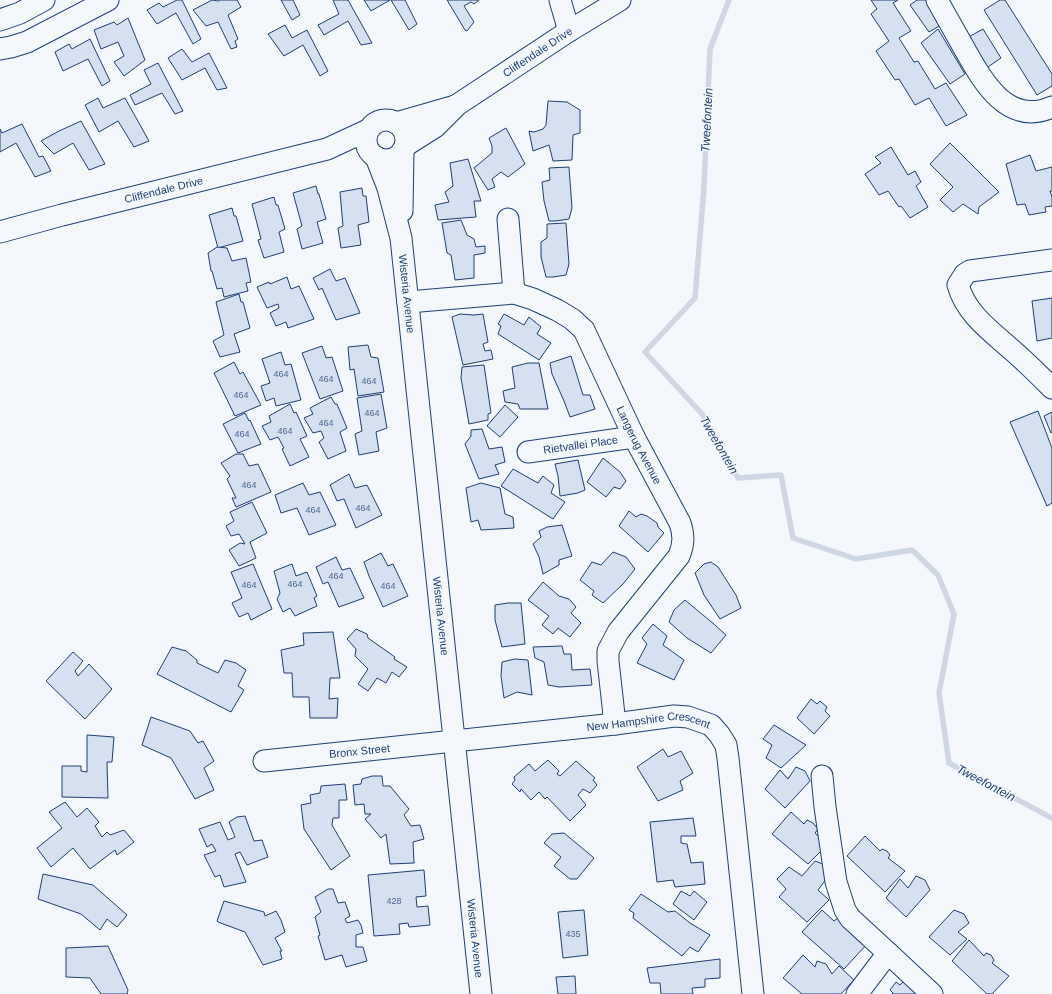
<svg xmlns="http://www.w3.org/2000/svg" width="1052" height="994" font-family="Arial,sans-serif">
	<rect width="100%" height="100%" fill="#f4f7fb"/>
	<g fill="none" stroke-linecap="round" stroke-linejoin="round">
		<!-- stream -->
		<path stroke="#cfd7e4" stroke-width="5.5" d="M729,0L710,49L704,187L695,298L645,352L703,415L738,478L781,475L793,538L856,559L912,550L938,575L954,614L939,693L949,763L1052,818"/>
	</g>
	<!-- building -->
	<g fill="#d5e0f0" stroke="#1d3f73">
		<path d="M177,0H182L201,39L193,44L176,13L157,24L147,10L159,3L163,7Z"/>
		<path d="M212,0L218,1L220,0H237L241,7L228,15L238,39L235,41L237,47L231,49L218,22L206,26L193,10Z"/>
		<path d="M281,0H293L300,15L292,20Z"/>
		<path d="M333,0H348L372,43L361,45L348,21L324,35L318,25L339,14Z"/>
		<path d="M364,0H390L371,11Z"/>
		<path d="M391,0H405L417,24L409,30Z"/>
		<path d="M447,0H479L474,4L471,2L464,6L474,22L467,31L465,30Z"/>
		<path d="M871,0H898L893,3L911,31L899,38L914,62L918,61L935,89L946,83L967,115L946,126L929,98L915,105L899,79L895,80L876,51L889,41L871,14L877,9Z"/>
		<path d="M917,0H932L946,22L929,32L910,5Z"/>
		<path d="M1000,0H1005L1052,74V86L1037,95L984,10Z"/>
		<path d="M128,18L145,60L124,76L114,62L124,56L118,42L101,49L94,30L114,22L117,25Z"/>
		<path d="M285,25L292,38L307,30L328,71L320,76L303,45L284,56L268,34Z"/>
		<path d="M938,29L965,74L950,84L921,43Z"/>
		<path d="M983,29L1001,58L985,69L965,39Z"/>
		<path d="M90,39L110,81L102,86L88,59L63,71L55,52L69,44L72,49Z"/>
		<path d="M182,49L192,62L209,53L227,88L217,90L205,68L182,80L168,58Z"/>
		<path d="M158,63L183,111L175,114L162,93L135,105L130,95L151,84L144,70Z"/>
		<path d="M98,98L103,108L125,98L149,141L134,147L118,121L99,132L85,105Z"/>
		<path d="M548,101L567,102L580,110V133L573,135L572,160L553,161L549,145L533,151L529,131L534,132L543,129L546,125Z"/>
		<path d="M81,121L105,164L89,170L73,143L54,154L41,141L59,131Z"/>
		<path d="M22,124L39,157L43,156L51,171L35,177L16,143L0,152V129L2,133Z"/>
		<path d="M506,128L525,164L508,177L501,172L492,179L495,187L488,190L474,168L492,153V146L489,138Z"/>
		<path d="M950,143L999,192L979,207L978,214L963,204L953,212L940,200L953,187L930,164Z"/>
		<path d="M891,147L908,175L915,171L921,182L916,186L928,207L910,218L901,206L899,207L888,191L879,195L865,174L881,163L875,157Z"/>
		<path d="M1030,155L1036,171L1052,167V191H1050L1052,197V206L1045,207L1046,212L1029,215L1025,204L1017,205L1006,164Z"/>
		<path d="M468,159L481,201H474L476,217L438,220L435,205L449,202L445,192L453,186L450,163Z"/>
		<path d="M569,167L572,208L569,219L556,221H549L544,201L542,182L550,180L549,168Z"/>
		<path d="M316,186L318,194H319L326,219L317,222L323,243L302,249L297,229L302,226L293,193Z"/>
		<path d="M362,188L363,196H366L369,222L358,225L361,245L341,248L338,228L343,226L340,192Z"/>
		<path d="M274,197L276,205H278L285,229L279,232L284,252L264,258L258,240L261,239L252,204Z"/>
		<path d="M232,208L234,216H236L243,241L218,248L209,215Z"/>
		<path d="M461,220L467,235L474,239L476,247L485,246V253L474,255V278L455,280L451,255L447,253L442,223Z"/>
		<path d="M566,223L569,264L566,275L553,277H546L541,257V242L547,238V224Z"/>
		<path d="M217,247L227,248L232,261L246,258L251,282L246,283L248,291L224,297L222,288L217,289L212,271H211L208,253Z"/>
		<path d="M330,269L336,281L345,278L360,313L336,320L322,288L319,290L313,278Z"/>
		<path d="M287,277L291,289L299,286L314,319L288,328L286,322L276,326L270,313L279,308L278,304L267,308L257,287L269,282L270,284Z"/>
		<path d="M239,294L241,302H243L250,328L234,334L240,352L220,357L213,341L224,335L216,302Z"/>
		<path d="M1052,298V338L1037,341L1032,301Z"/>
		<path d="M460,314L474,315L483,314L488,342L483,344L485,351L491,350L493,359L463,365L452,317Z"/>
		<path d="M504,314L524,325L529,317L541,327L537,334L551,343L539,360L498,334L501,326L498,324Z"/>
		<path d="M368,345L371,357L378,358L384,392L358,396L354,369L350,370L348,347Z"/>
		<path d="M322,346L326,358L332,357L343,391L320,399L302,353Z"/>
		<path d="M281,352L285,365L291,364L301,400L276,406L274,398L266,401L261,386L270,383L262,359Z"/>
		<path d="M571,356L583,395H590L595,409L570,417L564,401L552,374L550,363Z"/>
		<path d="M234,362L240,374L243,372L261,405L235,416L214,373Z"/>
		<path d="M528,363H539L548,409H520L518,404L505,402L503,391L515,388L512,367Z"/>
		<path d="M484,365L491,413L488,414V420L469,424L461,378L462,367Z"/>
		<path d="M381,394L387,428L376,432L379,451L359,455L355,434L362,431L357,398Z"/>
		<path d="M331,397L335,404H337L347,428L340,432L346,451L328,459L319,442L324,438L321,431L313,433L304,418L313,414L310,408Z"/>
		<path d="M290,404L294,413L296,412L307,436L300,439L309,457L290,466L282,449L284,448L278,437L270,440L262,426L271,422L269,416Z"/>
		<path d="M505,405L518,417L500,437L487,426Z"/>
		<path d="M1038,411L1052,448V503L1047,506L1010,422Z"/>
		<path d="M1052,412V432L1051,433L1044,416Z"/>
		<path d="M245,413L249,421L250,420L261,444L238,453L223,424Z"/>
		<path d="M482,429L489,449L502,447L505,462L495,465L499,474L479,479L465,444L471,436V430Z"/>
		<path d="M236,454H243L249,466L258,464L271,492L236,507L232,498H236L227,479L230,476L221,463Z"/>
		<path d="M603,458L620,472L626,481L620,489L614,487L606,497L587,482Z"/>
		<path d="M578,460L585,490L578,493L560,496L558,476L555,464Z"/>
		<path d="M513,469L538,483L543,476L554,485L551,493L565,502L553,519L501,486Z"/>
		<path d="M349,474L355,488L367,485L382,515L356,528L344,499L337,501L330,485Z"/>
		<path d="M303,483L309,495L320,492L336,525L309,535L297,508L281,513L275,495Z"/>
		<path d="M481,483L500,488L505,514L513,517L514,528L481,530L478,520L471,522L466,488Z"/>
		<path d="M252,502L267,533L250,542L256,558L239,566L229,550L240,543L245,544L239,534L231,536L226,526L234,521L230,512Z"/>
		<path d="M629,511L636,517L641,514L647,516L657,523L658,527L664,533L648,552L619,526Z"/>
		<path d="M562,525L572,556L559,560V565L543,574L539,557L533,544L541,537L539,531L547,527Z"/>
		<path d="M613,552L626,557L635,569L623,584L603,603L592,595L594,591L580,580L592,562L601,565Z"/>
		<path d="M381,553L388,566L393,564L408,596L383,607L369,576L364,562Z"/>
		<path d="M336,557L342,570L350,568L364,598L339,607L328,582L323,584L316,567Z"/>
		<path d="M711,562L718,567L736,595L741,608L720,619L704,595L695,573L704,564Z"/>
		<path d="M253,564L272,609L251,620L248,613L239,617L232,603L242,598L231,572Z"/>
		<path d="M292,564L296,576L307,572L317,596L314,598L317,606L295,616L290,608L283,612L277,599L280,593L274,571Z"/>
		<path d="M543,582L559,596L569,599L576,607L571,613L581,623L570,637L558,628L553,634L542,625L549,616L528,600Z"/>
		<path d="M685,600L715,625L726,635L711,653L687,638L669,622L674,610Z"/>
		<path d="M508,603H521L525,644L502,647L495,620V605Z"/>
		<path d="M653,624L667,636L663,645L684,660L674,680L637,663L647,644L642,638Z"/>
		<path d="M356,629L367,634L368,638L395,657L394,659L407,667L399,677L392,672L386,683L377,678L368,691L358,684L368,669L355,656L356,649L347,639Z"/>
		<path d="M333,632L340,678H330L329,699L338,698L337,718H310L309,697H293L292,673H284L281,650L304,645L303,633Z"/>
		<path d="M562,646L564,654H571L572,670L590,669L592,685L559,687L548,685L544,662L535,658L533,647Z"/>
		<path d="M172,647L186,651L197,660V663L218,673L225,660L236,663L246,670L238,686L244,690L231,712L157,674Z"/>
		<path d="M73,652L83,661L75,671L78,676L89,664L112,689L85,719L46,681Z"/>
		<path d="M515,659L528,660L532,695L517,692L504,698L501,676L502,662Z"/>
		<path d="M811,699L817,704L820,701L827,707L825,711L830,716L814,734L797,718Z"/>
		<path d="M151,717L190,731L198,743L203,741L214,761L204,768L214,790L195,799L171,758L142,745Z"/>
		<path d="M774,725L806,745L781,768L766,758L772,745L763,739Z"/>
		<path d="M87,735L114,737L112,762H107L108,798L62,797V766H81V771L87,772Z"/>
		<path d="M663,749L668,757L681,751L693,773L680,781L683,790L658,801L637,767Z"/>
		<path d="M548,760L559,771L557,774L560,776L576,761L595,778L593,780L597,785L590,793L583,789L578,795L586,805L570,821L547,797L545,799L539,792L531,800L521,789L520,792L512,784L515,780L514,777L529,764L535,771Z"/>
		<path d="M796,767L805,771L810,781L785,808L765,789L780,770L788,779Z"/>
		<path d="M372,776H382L383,786H390L409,809L404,815L411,826L420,825L424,839L413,842L414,863L390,864L386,834L381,838L365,819L371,814H365L364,804L355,805L353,785L361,784L362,779Z"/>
		<path d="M345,784L347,800H339V818H333L332,825L350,856L331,870L304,829L301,805L311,803L310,795L320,793L321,786Z"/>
		<path d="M65,802L77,817L87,808L99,822L95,826L102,837L107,832L110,835L124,830L134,842L117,855L115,850L90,869L73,848L51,867L37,848L62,828L49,812Z"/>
		<path d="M791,812L804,824L807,820L813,823L818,829L815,833L827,845L808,864L772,834Z"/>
		<path d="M245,816L254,841L262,840L268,857L247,865L240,852L235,854L246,882L224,887L220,875L215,877L204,855L216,851L212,844L207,847L199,829L220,822L228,840L235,837L229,822L237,817Z"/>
		<path d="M693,818L696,836H681V843L687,844L691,863L703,862L705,884L675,887L673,880L657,882L650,822Z"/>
		<path d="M564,833L594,858L577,879H570L554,866L561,857L544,843L552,834Z"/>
		<path d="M865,836L880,851L882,849L887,851L890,855L888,858L905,871L885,892L847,856Z"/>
		<path d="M815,861L825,865L830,874L818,890L829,900L807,922L779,897L786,889L777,879L789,867L802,876Z"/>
		<path d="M424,870L426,896L416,897L417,907L428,906L430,925L409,927L408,923L399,924L400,934L374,936L368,875Z"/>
		<path d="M43,874L93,885L127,915L117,927L107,919L100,930L81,914L38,899Z"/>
		<path d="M916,876L925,880L930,890L906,917L886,898L900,879L908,888Z"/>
		<path d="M328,889H333L338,903L345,902L350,916L345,919L347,923L358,920L361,925L363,933L356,935V947H363L367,961L346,967L342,955L325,960L318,936L320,935L315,917L321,912L315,897Z"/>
		<path d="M681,891L690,896L694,891L707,902L694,920L673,904Z"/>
		<path d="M641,894L668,912L675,911L690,923L710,935L698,952L690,947L682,956L633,918L634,913L629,910Z"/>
		<path d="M224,901L264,912L265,916L276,911L281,920L285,932L275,938L282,951H280L282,959L263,965L245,932L218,922L217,921Z"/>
		<path d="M584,910L588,955L563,958L558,912Z"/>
		<path d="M822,910L834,921L838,918L867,944L844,969L802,932Z"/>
		<path d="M954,910L964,914L969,923L958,932L967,939L950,955L929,937Z"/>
		<path d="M969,940L984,956L986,953L991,955L994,960L992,963L1009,976L992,994H987L952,961Z"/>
		<path d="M108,946L128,990L127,994H101L90,978L66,977V948Z"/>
		<path d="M803,955L815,967L817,961L826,964L832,974L839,966L854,980L841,994H802L783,978Z"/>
		<path d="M720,959V978L705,979V987L692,988L693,994H661L660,983H650L647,968Z"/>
		<path d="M575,976L576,994H558L556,977Z"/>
		<path d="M904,981L918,994H892L893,993L890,990L896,982L900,985Z"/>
	</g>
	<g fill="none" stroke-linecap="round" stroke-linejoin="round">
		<defs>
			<g id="minor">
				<path d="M560,0L569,31"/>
				<path d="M937,0C946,16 955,32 964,48C982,80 1007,127 1052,107"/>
				<path d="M0,20L20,13L44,0"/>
				<path d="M0,49L11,47L27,42L108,0"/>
				<circle cx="386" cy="140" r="20"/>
				<path d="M396,123L455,106"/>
				<path id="s1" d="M405,146L435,127L457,105L569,31L620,0"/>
				<path id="s2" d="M376,157L388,188L401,238L481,994"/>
				<path d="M402,211L403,150"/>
				<path d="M508,219L514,293"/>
				<path id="s3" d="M0,232L62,215L327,149L368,130"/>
				<path d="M1052,260L970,271L965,274L958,285C966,314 991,331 1012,350C1026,362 1039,375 1052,388"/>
				<path id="s4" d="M408,302L514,293L533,299L557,310L572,319L584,330L634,437L680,523C684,535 684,544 679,556L618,632L608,651V661L615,724"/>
				<path id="s5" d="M528,452L634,437"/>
				<path id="s6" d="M264,761L615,724L674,716L688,717L711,725L719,734L726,745L728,758L753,994"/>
				<path d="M822,776L825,807L836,882L845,910L850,918L888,953L857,994"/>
				<path d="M888,953L932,994"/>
			</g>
		</defs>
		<!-- minor casing -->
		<use href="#minor" stroke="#1d3f73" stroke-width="23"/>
		<!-- minor -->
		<use href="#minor" stroke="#f4f7fb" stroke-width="21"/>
	</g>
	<g text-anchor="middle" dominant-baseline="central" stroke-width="3" stroke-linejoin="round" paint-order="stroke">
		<!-- number labels -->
		<g font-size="9" fill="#4b6792">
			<text x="281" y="374">464</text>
			<text x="326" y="379">464</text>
			<text x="369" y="381">464</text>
			<text x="241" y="395">464</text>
			<text x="372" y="413">464</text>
			<text x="326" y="423">464</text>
			<text x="285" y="431">464</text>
			<text x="242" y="434">464</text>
			<text x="249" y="485">464</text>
			<text x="363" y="508">464</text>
			<text x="313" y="510">464</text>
			<text x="336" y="576">464</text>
			<text x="295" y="584">464</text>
			<text x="249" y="585">464</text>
			<text x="388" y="586">464</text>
			<text x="394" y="901">428</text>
			<text x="573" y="934">435</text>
		</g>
		<!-- street labels -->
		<g font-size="11" fill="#1d3f73" stroke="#f4f7fb">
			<text stroke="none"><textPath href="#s1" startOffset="163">Cliffendale Drive</textPath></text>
			<text stroke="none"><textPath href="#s3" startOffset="169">Cliffendale Drive</textPath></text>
			<text stroke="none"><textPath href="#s2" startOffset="141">Wisteria Avenue</textPath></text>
			<text stroke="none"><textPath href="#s5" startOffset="53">Rietvallei Place</textPath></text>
			<text stroke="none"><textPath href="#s4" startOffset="314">Langerug Avenue</textPath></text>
			<text stroke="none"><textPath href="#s2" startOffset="465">Wisteria Avenue</textPath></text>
			<text stroke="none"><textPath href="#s6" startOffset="387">New Hampshire Crescent</textPath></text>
			<text stroke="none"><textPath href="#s6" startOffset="96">Bronx Street</textPath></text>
			<text stroke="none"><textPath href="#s2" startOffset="789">Wisteria Avenue</textPath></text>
		</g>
		<!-- water labels -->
		<g font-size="12" font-style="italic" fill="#1d3f73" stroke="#f4f7fb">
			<text transform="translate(707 120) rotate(-87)">Tweefontein</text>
			<text transform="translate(719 445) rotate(60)">Tweefontein</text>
			<text transform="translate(986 783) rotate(28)">Tweefontein</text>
		</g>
	</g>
</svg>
